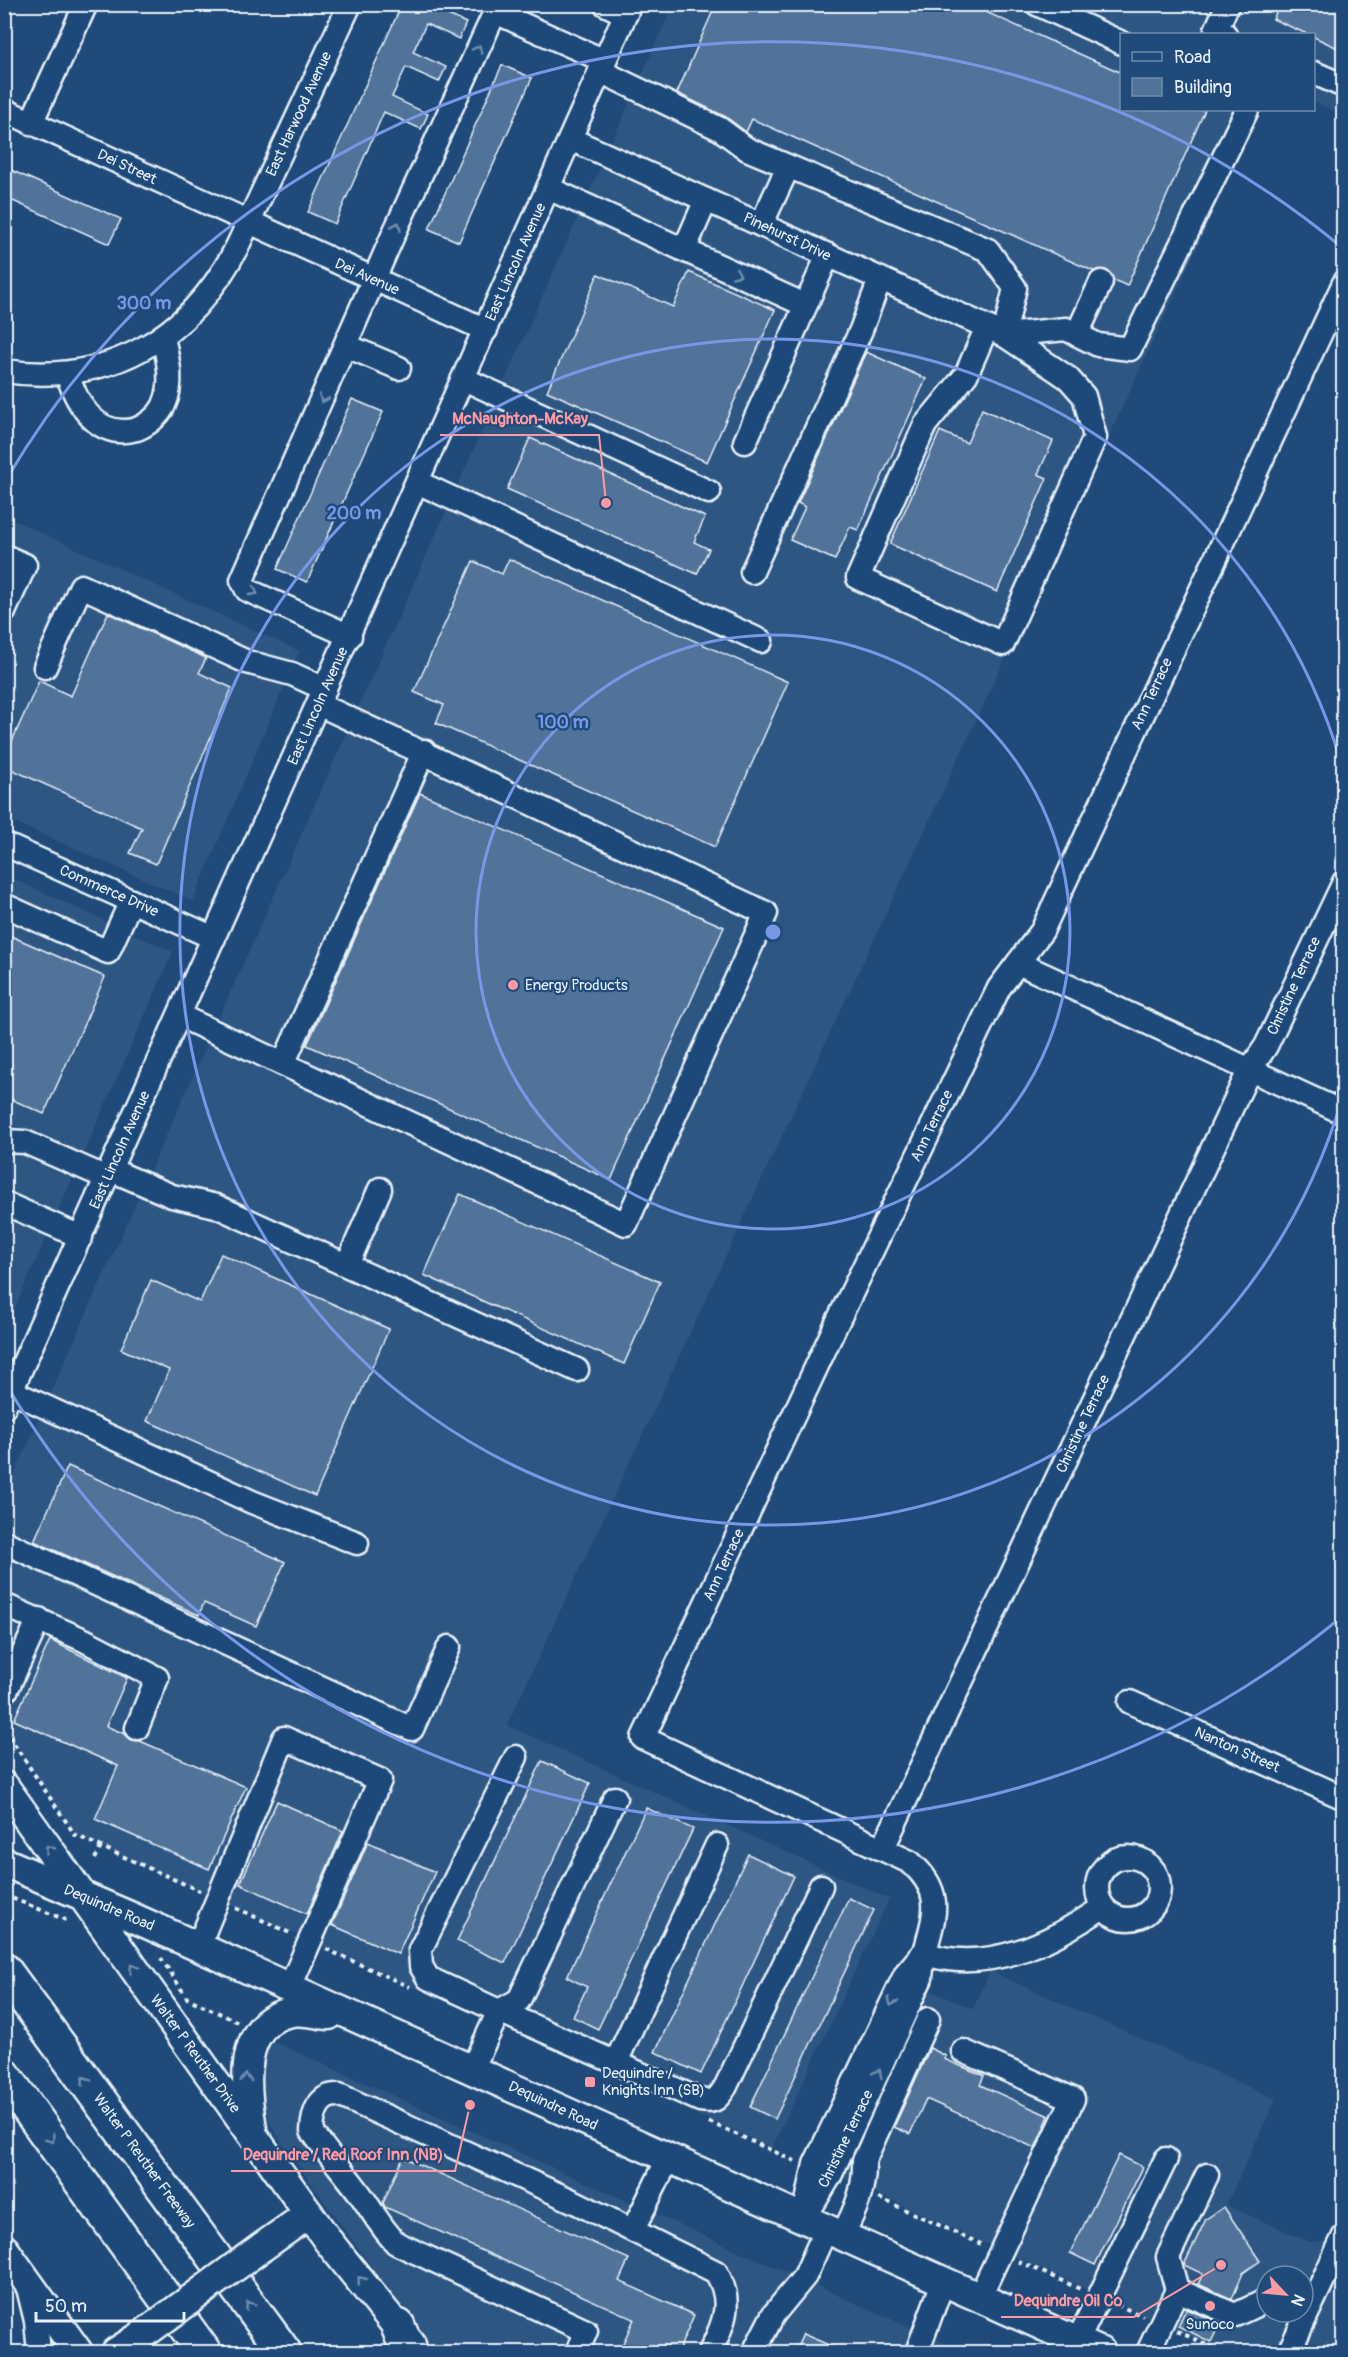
<svg xmlns="http://www.w3.org/2000/svg" width="1348" height="2357" font-family="Pangolin,sans-serif">
	<rect width="100%" height="100%" fill="#1f4a7a"/>
	<filter id="ink" filterUnits="userSpaceOnUse"><feTurbulence type="fractalNoise" baseFrequency=".0167" numOctaves="2"/><feDisplacementMap in="SourceGraphic" scale="12" xChannelSelector="R" yChannelSelector="G"/><feConvolveMatrix kernelMatrix="1 2 1 2 8 2 1 2 1" color-interpolation-filters="sRGB"/></filter>
	<g filter="url(#ink)">
		<!-- built -->
		<g fill="#2e5683" fill-rule="evenodd">
			<path d="M673,5H1343V115L1314,102V34H1122V110H1261L507,1725L889,1899L772,2148L75,1835L5,1728V1495Z"/>
			<path d="M5,516L299,651L193,901L5,818Z"/>
			<path d="M5,875L173,952L5,1330Z"/>
			<path d="M990,1971L1276,2099L1226,2205L1310,2242L1343,2241V2352H1225L843,2178L931,1991L973,2009ZM1267,2276H1303V2312H1267Z"/>
			<path d="M270,2040L629,2202L965,2352H433L282,2143L266,2117L259,2090L261,2061Z"/>
		</g>
		<!-- building -->
		<g fill="#517399" stroke="#e8f1f8" stroke-width="1.5">
			<path d="M402,4H437L435,9L466,23L459,39L426,24L413,52L446,67L439,82L406,67L392,97L428,114L421,129L384,112L335,224L308,212Z"/>
			<path d="M716,4H968L1122,73V110H1205L1127,286L1114,280L1106,270L1093,271L752,119L746,132L726,117L677,93Z"/>
			<path d="M1280,4H1344V51L1314,37V34H1307L1273,19Z"/>
			<path d="M502,65L532,78L459,242L429,229Z"/>
			<path d="M4,167L121,219L109,244L4,197Z"/>
			<path d="M689,272L775,310L707,462L547,391L598,274L673,307Z"/>
			<path d="M866,352L926,379L858,530L850,527L835,560L790,540L805,507L798,503Z"/>
			<path d="M352,399L383,412L307,582L277,569Z"/>
			<path d="M982,409L1053,441L1038,474L1047,478L997,592L890,544L940,431L967,443Z"/>
			<path d="M530,438L705,517L694,542L709,549L697,574L507,489Z"/>
			<path d="M509,559L788,682L715,847L436,723L444,705L414,692L473,561L502,574Z"/>
			<path d="M108,613L206,658L199,673L232,688L156,864L130,853L142,828L4,766V759L39,681L71,696Z"/>
			<path d="M420,793L724,927L611,1180L307,1045Z"/>
			<path d="M4,933L105,977L44,1114L4,1096Z"/>
			<path d="M460,1194L660,1282L624,1364L424,1275Z"/>
			<path d="M221,1254L389,1329L315,1496L147,1421L169,1370L121,1349L151,1280L200,1302Z"/>
			<path d="M68,1466L285,1562L256,1626L204,1603L199,1615L34,1541Z"/>
			<path d="M50,1640L127,1678L106,1726L125,1734L131,1740L140,1741L246,1787L209,1869L95,1819L118,1766L14,1720Z"/>
			<path d="M542,1761L590,1783L505,1963L457,1941Z"/>
			<path d="M277,1801L343,1831L307,1914L240,1884Z"/>
			<path d="M646,1808L693,1829L598,2029L573,2017L587,1987L567,1977Z"/>
			<path d="M368,1842L435,1872L398,1954L332,1925Z"/>
			<path d="M748,1854L794,1876L701,2074L655,2052Z"/>
			<path d="M849,1898L874,1910L775,2119L750,2107Z"/>
			<path d="M930,2048L946,2056L944,2059L984,2076L980,2085L1049,2116L1035,2148L926,2099L910,2134L894,2127Z"/>
			<path d="M1119,2155L1143,2167L1095,2265L1070,2253Z"/>
			<path d="M403,2157L629,2259L619,2281L694,2315L678,2352H619L634,2319L385,2207L383,2203Z"/>
			<path d="M1224,2207L1260,2261L1243,2273L1232,2299L1198,2284L1203,2274L1184,2265L1206,2219Z"/>
			<path d="M1186,2309L1220,2323L1211,2342L1178,2326Z"/>
			<path d="M803,2334L845,2352H795Z"/>
		</g>
		<g fill="none" stroke-linecap="round" stroke-linejoin="round">
			<defs>
				<g id="minor">
					<path d="M605,4L626,14"/>
					<path d="M1037,4L1122,43"/>
					<path d="M1225,34L1216,30L1228,4"/>
					<path d="M600,71L720,129L747,149L988,250L1015,288L1004,335"/>
					<path d="M1314,73L1344,86"/>
					<path d="M4,110L486,330"/>
					<path d="M31,123L86,4"/>
					<path d="M570,139L602,153L987,327L1004,335L1068,378L1084,396L1095,437L1003,644L858,578L925,425L966,375L987,327"/>
					<path d="M548,188L805,305"/>
					<path d="M761,225L788,167"/>
					<path d="M684,250L706,200"/>
					<path d="M1077,334L1101,282"/>
					<path d="M1004,335L1066,329L1098,345L1130,349L1247,110"/>
					<path d="M347,346L399,368"/>
					<path d="M4,371C109,386 191,338 238,245L350,4"/>
					<path d="M67,373C77,405 98,440 137,429C147,425 159,416 164,405C174,384 168,359 163,337"/>
					<path d="M464,379L709,492"/>
					<path d="M745,442L828,255"/>
					<path d="M417,482L761,641"/>
					<path d="M4,556L25,565L4,612"/>
					<path d="M752,572L861,330L880,279"/>
					<path d="M350,636L247,590L242,580L395,231L495,12L605,61"/>
					<path d="M45,667L81,586L247,662L292,674L325,689"/>
					<path d="M4,844L214,938"/>
					<path d="M4,905L108,952L131,901"/>
					<path d="M1018,963L1344,1113"/>
					<path d="M180,1016L626,1224L766,913L318,704"/>
					<path d="M283,1064L424,751"/>
					<path d="M4,1141L25,1142L107,1178"/>
					<path d="M111,1170L172,1196L216,1206L577,1370"/>
					<path d="M4,1203L81,1237"/>
					<path d="M347,1265L380,1189"/>
					<path d="M11,1391L252,1502L357,1543"/>
					<path d="M4,1407L630,4"/>
					<path d="M4,1542L412,1729L449,1647"/>
					<path d="M4,1605L84,1640L157,1678L137,1728"/>
					<path d="M7,1689L39,1619"/>
					<path d="M1130,1702L1344,1798"/>
					<path d="M883,1848L1249,1071L1266,1046L1344,882"/>
					<circle cx="1128" cy="1888" r="31"/>
					<path d="M198,1947L284,1738L380,1780L289,1989"/>
					<path d="M923,1953C986,1975 1051,1943 1103,1907"/>
					<path d="M499,2011L700,2100C715,2103 718,2099 726,2086L821,1886"/>
					<path d="M499,2011L519,2000L615,1798"/>
					<path d="M963,2051L1073,2099L979,2298"/>
					<path d="M615,2064L717,1845"/>
					<path d="M472,2069L499,2011L428,1978L421,1966L420,1950L516,1757"/>
					<path d="M806,2206L815,2164L906,1973L923,1953"/>
					<path d="M804,2219L830,2176L921,1978C924,1929 955,1901 910,1862L643,1738L835,1327L999,988L1042,931L1344,283"/>
					<path d="M633,2230L668,2159"/>
					<path d="M842,2236C855,2211 865,2190 864,2161L928,2019"/>
					<path d="M28,2288L36,2321L39,2352"/>
					<path d="M1177,2290L1168,2257L1207,2175"/>
					<path d="M1077,2342L1166,2159"/>
					<path d="M577,2352L586,2331L396,2243C382,2229 374,2214 363,2198C347,2175 327,2154 312,2131C313,2113 318,2094 339,2095L577,2203L716,2272C734,2301 724,2324 710,2352"/>
					<path d="M754,2352L773,2315L805,2276L826,2229"/>
					<path d="M917,2352L943,2282"/>
					<path d="M1148,2352L1177,2290L1235,2315L1267,2300"/>
					<path d="M1289,2352L1344,2236"/>
				</g>
				<g id="major">
					<path d="M4,1786L329,2242L411,2344"/>
					<path d="M4,1862L134,1918L1101,2352"/>
					<path d="M252,2128C245,2089 237,2021 292,2012C304,2010 317,2014 329,2015"/>
					<path d="M262,2247L309,2214"/>
					<path d="M4,2249L78,2352"/>
					<path d="M116,2352L138,2338"/>
				</g>
				<g id="highway">
					<path d="M4,1970L284,2352"/>
					<path d="M4,2075L204,2352"/>
					<path d="M398,2326L408,2352"/>
				</g>
			</defs>
			<!-- minor casing -->
			<use href="#minor" stroke="#e8f1f8" stroke-width="27"/>
			<!-- major casing -->
			<use href="#major" stroke="#e8f1f8" stroke-width="33"/>
			<!-- highway casing -->
			<use href="#highway" stroke="#e8f1f8" stroke-width="38"/>
			<!-- path -->
			<g stroke="#e8f1f8" stroke-width="4" stroke-dasharray="4.5 4.5" stroke-linecap="butt">
				<path d="M4,1729L75,1835L200,1891"/>
				<path d="M95,1859L101,1847"/>
				<path d="M4,1895L66,1920"/>
				<path d="M236,1908L292,1934"/>
				<path d="M326,1949L410,1987"/>
				<path d="M161,1958L187,1998L238,2022"/>
				<path d="M709,2122L795,2161"/>
				<path d="M879,2198L981,2244"/>
				<path d="M1018,2261L1080,2289"/>
				<path d="M1117,2305L1143,2316"/>
				<path d="M1177,2331L1223,2352"/>
			</g>
			<!-- minor -->
			<use href="#minor" stroke="#1f4a7a" stroke-width="22"/>
			<!-- major -->
			<use href="#major" stroke="#1f4a7a" stroke-width="28"/>
			<!-- highway -->
			<use href="#highway" stroke="#1f4a7a" stroke-width="33"/>
			<defs>
				<path id="major-bridge" d="M138,2338L262,2247"/>
			</defs>
			<!-- major-bridge casing -->
			<use href="#major-bridge" stroke="#e8f1f8" stroke-width="33" stroke-linecap="butt"/>
			<!-- major-bridge -->
			<use href="#major-bridge" stroke="#1f4a7a" stroke-width="28"/>
		</g>
		<!-- one-way arrows -->
		<defs><path id="oneway-chevron" d="M-2-3.5L2.5 0L-2 3.5" fill="none" stroke-width="1.6" stroke-linecap="round" stroke-linejoin="round" transform="scale(1.5)"/></defs>
		<g stroke="#6f8dac">
			<use href="#oneway-chevron" transform="translate(478 49) rotate(-65)"/>
			<use href="#oneway-chevron" transform="translate(397 226) rotate(-66)"/>
			<use href="#oneway-chevron" transform="translate(737 274) rotate(24)"/>
			<use href="#oneway-chevron" transform="translate(323 399) rotate(114)"/>
			<use href="#oneway-chevron" transform="translate(254 592) rotate(30)"/>
			<use href="#oneway-chevron" transform="translate(49 1849) rotate(-125)"/>
			<use href="#oneway-chevron" transform="translate(133 1968) rotate(-126)"/>
			<use href="#oneway-chevron" transform="translate(892 2002) rotate(115)"/>
			<use href="#oneway-chevron" transform="translate(878 2073) rotate(-65)"/>
			<use href="#oneway-chevron" transform="translate(246 2078) rotate(-88)"/>
			<use href="#oneway-chevron" transform="translate(85 2080) rotate(-126)"/>
			<use href="#oneway-chevron" transform="translate(51 2139) rotate(54)"/>
			<use href="#oneway-chevron" transform="translate(361 2280) rotate(-129)"/>
			<use href="#oneway-chevron" transform="translate(249 2305) rotate(-126)"/>
		</g>
	</g>
	<!-- distance rings -->
	<g fill="none" stroke="#7897e6" stroke-width="3">
		<circle cx="773" cy="932" r="297"/>
		<path d="M1343 1095A593 593 0 1 1 1343 769"/>
		<path d="M1339 1619A890 890 0 0 1 6 1384M6 480A890 890 0 0 1 1339 245"/>
	</g>
	<!-- markers -->
	<g fill="#ff9aa2" stroke="#1f4a7a" stroke-width="2">
		<circle cx="513" cy="985" r="6"/>
		<rect x="584" y="2076" width="12" height="12" rx="3"/>
		<circle cx="1210" cy="2306" r="6"/>
	</g>
	<g text-anchor="middle" dominant-baseline="central" stroke-width="4.5" stroke-linejoin="round" paint-order="stroke">
		<!-- street labels -->
		<g font-size="15" fill="#e8f1f8" stroke="#1f4a7a">
			<text transform="translate(299 114) rotate(-65)">East Harwood Avenue</text>
			<text transform="translate(127 167) rotate(25)">Dei Street</text>
			<text transform="translate(787 237) rotate(25)">Pinehurst Drive</text>
			<text transform="translate(516 262) rotate(-66)">East Lincoln Avenue</text>
			<text transform="translate(367 277) rotate(24)">Dei Avenue</text>
			<text transform="translate(1152 694) rotate(-65)">Ann Terrace</text>
			<text transform="translate(318 706) rotate(-66)">East Lincoln Avenue</text>
			<text transform="translate(109 891) rotate(24)">Commerce Drive</text>
			<text transform="translate(1294 986) rotate(-65)">Christine Terrace</text>
			<text transform="translate(932 1126) rotate(-64)">Ann Terrace</text>
			<text transform="translate(120 1150) rotate(-66)">East Lincoln Avenue</text>
			<text transform="translate(1083 1424) rotate(-65)">Christine Terrace</text>
			<text transform="translate(724 1565) rotate(-65)">Ann Terrace</text>
			<text transform="translate(1237 1750) rotate(24)">Nanton Street</text>
			<text transform="translate(109 1908) rotate(23)">Dequindre Road</text>
			<text transform="translate(195 2054) rotate(54)">Walter P Reuther Drive</text>
			<text transform="translate(553 2106) rotate(25)">Dequindre Road</text>
			<text transform="translate(846 2139) rotate(-64)">Christine Terrace</text>
			<text transform="translate(144 2161) rotate(54)">Walter P Reuther Freeway</text>
		</g>
		<!-- poi labels -->
		<g font-size="15" fill="#e8f1f8" stroke="#1f4a7a" text-anchor="start">
			<text x="525" y="985">Energy Products</text>
			<text x="602" y="2073">Dequindre /<tspan x="602" dy="17">Knights Inn (SB)</tspan></text>
			<text x="1210" y="2324" text-anchor="middle">Sunoco</text>
		</g>
	</g>
	<circle cx="773" cy="932" r="9" fill="#7897e6" stroke="#1f4a7a" stroke-width="3"/>
	<g font-size="18" text-anchor="middle" font-weight="bold" fill="#7897e6" stroke="#1f4a7a" stroke-width="4.5" stroke-linejoin="round" paint-order="stroke">
		<text x="144" y="309">300 m</text>
		<text x="354" y="519">200 m</text>
		<text x="563" y="728">100 m</text>
	</g>
	<!-- callouts -->
	<path fill="none" stroke="#ff9aa2" stroke-width="2" d="M606 503L599 435H440M470 2105L455 2171H231M1221 2265L1134 2317H1001"/>
	<g fill="#ff9aa2" stroke="#1f4a7a" stroke-width="2">
		<circle cx="606" cy="503" r="6"/>
		<circle cx="470" cy="2105" r="6"/>
		<circle cx="1221" cy="2265" r="6"/>
	</g>
	<g font-size="16" text-anchor="middle" font-weight="bold" fill="#ff9aa2" stroke="#1f4a7a" stroke-width="4.5" stroke-linejoin="round" paint-order="stroke">
		<text x="520" y="424">McNaughton-McKay</text>
		<text x="343" y="2160">Dequindre / Red Roof Inn (NB)</text>
		<text x="1068" y="2306">Dequindre Oil Co</text>
	</g>
	<!-- margin -->
	<rect width="1348" height="2357" fill="none" stroke="#1f4a7a" stroke-width="24"/>
	<rect x="12" y="12" width="1324" height="2333" fill="none" stroke="#e8f1f8" stroke-width="2" filter="url(#ink)"/>
	<!-- legend -->
	<rect x="1120" y="33" width="195" height="78" fill="#1f4a7a" stroke="#6f8dac" stroke-width="1.5"/>
	<rect x="1132" y="52" width="30" height="9" fill="#1f4a7a" stroke="#6f8dac" stroke-width="1.5"/>
	<text x="1174" y="63" font-size="18" fill="#e8f1f8">Road</text>
	<rect x="1132" y="78" width="30" height="18" fill="#517399" stroke="#6f8dac" stroke-width="1.5"/>
	<text x="1174" y="93" font-size="18" fill="#e8f1f8">Building</text>
	<!-- north arrow -->
	<g transform="translate(1285 2294) rotate(116)"><circle r="28" fill="#1f4a7a" stroke="#6f8dac" stroke-width="1.5"/>
	<path d="M0-4.5L10 22L0 15L-10 22Z" fill="#ff9aa2"/>
	<text y="-9" font-size="16" font-weight="bold" text-anchor="middle" fill="#e8f1f8">N</text>
	</g>
	<!-- scale -->
	<path d="M36 2312v9h148v-9" fill="none" stroke="#e8f1f8" stroke-width="3"/>
	<text x="45" y="2312" font-size="18" fill="#e8f1f8" stroke="#1f4a7a" stroke-width="4.5" paint-order="stroke">50 m</text>
</svg>
